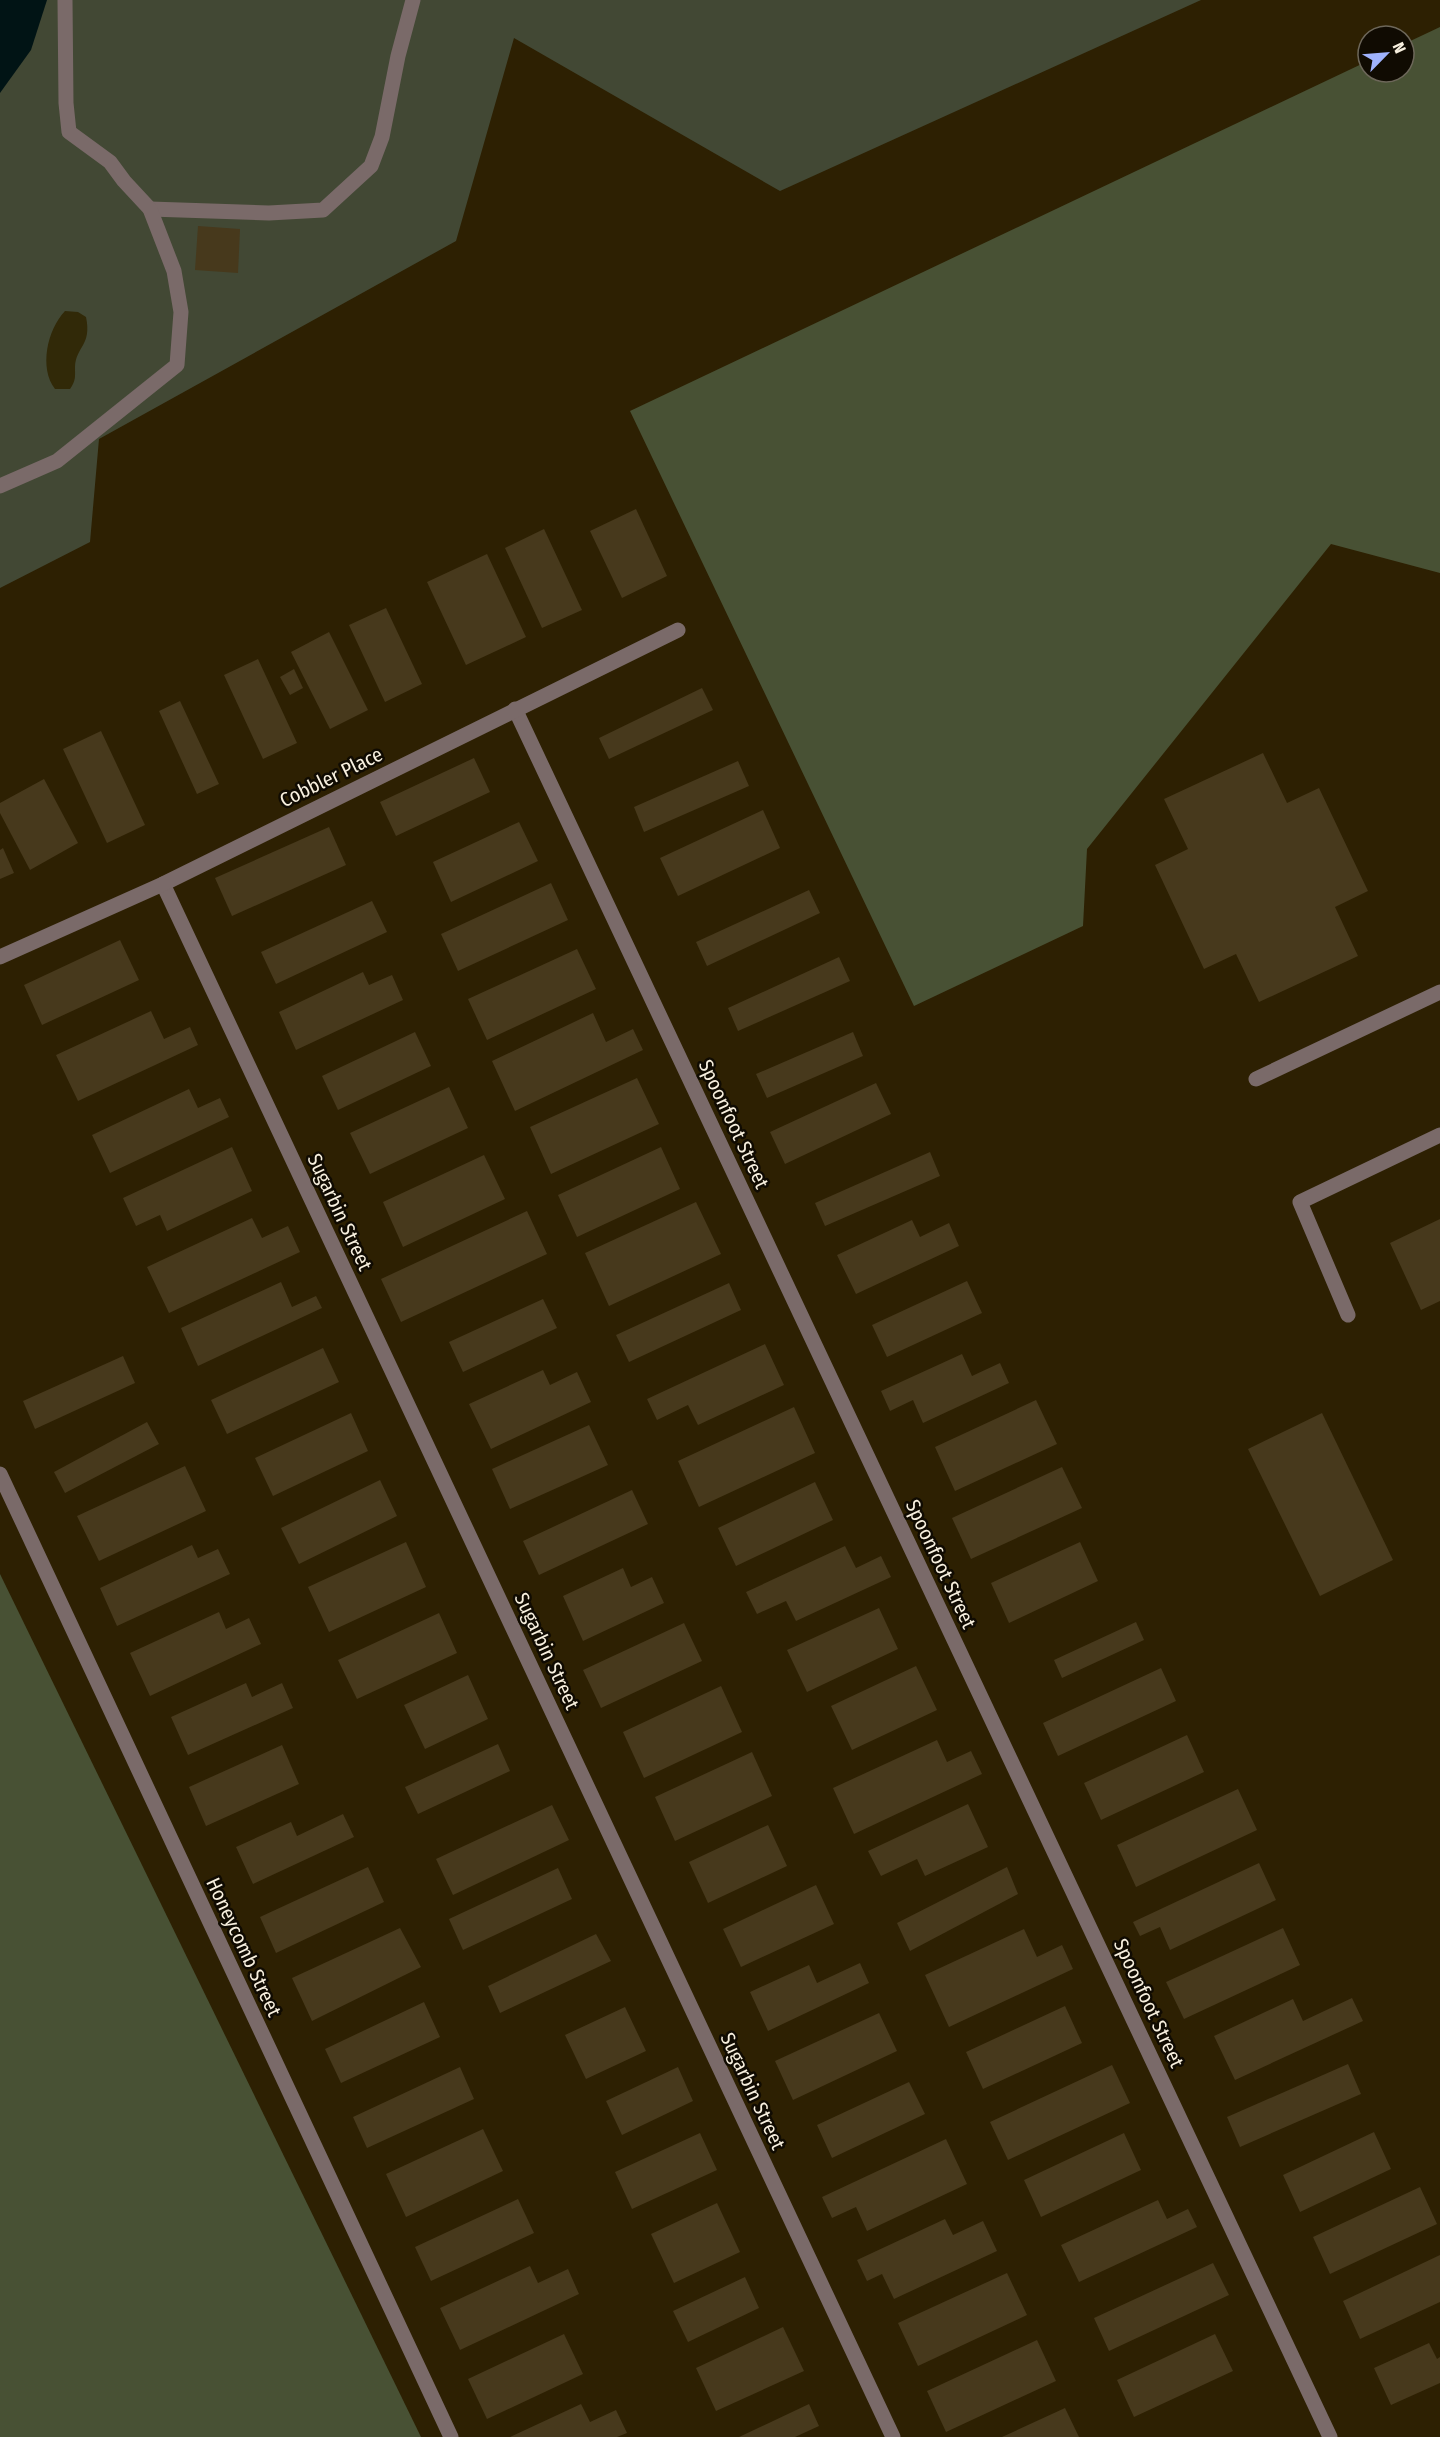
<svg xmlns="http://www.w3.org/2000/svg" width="1440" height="2437" font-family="'Fira Sans Condensed',sans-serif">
	<rect width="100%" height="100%" fill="#2d2002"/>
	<!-- green -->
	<path fill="#424834" d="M0,0H1201L780,191L514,38L456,241L99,439L90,542L0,588Z"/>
	<!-- forest -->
	<g fill="#485134">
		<path d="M1440,27V573L1331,544L1087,849L1083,926L914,1006L630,411L1368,61V72H1404V44Z"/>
		<path d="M0,1574L421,2437H0Z"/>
	</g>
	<!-- sand -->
	<path fill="#312908" d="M65,311L78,312L86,317C92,346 76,346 75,367C75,377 76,380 70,389H55C39,368 47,330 65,311Z"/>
	<!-- water -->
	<path fill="#011415" d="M0,0H47L31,50L0,93Z"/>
	<!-- building -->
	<g fill="#47391c">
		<path d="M198,226L240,229L238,273L195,270Z"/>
		<path d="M636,509L667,576L622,598L590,531Z"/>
		<path d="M544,529L582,610L542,628L505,548Z"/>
		<path d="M487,554L526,637L466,665L427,582Z"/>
		<path d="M386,608L422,684L385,702L349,625Z"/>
		<path d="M329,632L368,710L330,729L291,652Z"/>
		<path d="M258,659L297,743L263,759L224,675Z"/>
		<path d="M294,669L303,688L290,695L280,677Z"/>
		<path d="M702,688L713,710L609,759L599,738Z"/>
		<path d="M180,701L219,784L197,794L159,711Z"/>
		<path d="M101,731L145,825L107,843L63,749Z"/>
		<path d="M1263,753L1287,803L1319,788L1368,891L1335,907L1358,956L1259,1002L1236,954L1204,969L1155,865L1188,849L1164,799Z"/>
		<path d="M474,758L490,792L396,836L380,802Z"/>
		<path d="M738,761L749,786L644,832L634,807Z"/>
		<path d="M44,779L78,843L30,870L0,813V803Z"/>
		<path d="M763,810L780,848L678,896L660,858Z"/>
		<path d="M519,822L538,861L451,902L433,862Z"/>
		<path d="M329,827L346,865L232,916L215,878Z"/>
		<path d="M3,848L14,873L0,879V850Z"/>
		<path d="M551,883L568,920L458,971L441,934Z"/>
		<path d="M809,890L820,913L707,966L696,942Z"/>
		<path d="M372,901L387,932L276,984L261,952Z"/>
		<path d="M120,940L139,980L42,1025L24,985Z"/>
		<path d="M577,949L596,989L487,1040L468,999Z"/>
		<path d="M839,957L850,981L738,1031L728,1008Z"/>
		<path d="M363,972L369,985L392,975L403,1000L296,1050L279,1012Z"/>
		<path d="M151,1011L164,1039L190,1027L198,1045L78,1101L56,1055Z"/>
		<path d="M593,1013L606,1042L633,1029L643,1050L515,1111L492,1061Z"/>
		<path d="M415,1032L431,1066L338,1110L322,1076Z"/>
		<path d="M853,1032L863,1056L767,1098L756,1074Z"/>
		<path d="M637,1078L659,1124L551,1174L530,1127Z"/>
		<path d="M876,1083L891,1114L785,1164L770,1132Z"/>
		<path d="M449,1087L468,1128L370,1174L350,1133Z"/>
		<path d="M189,1089L198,1108L220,1098L229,1117L110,1173L92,1135Z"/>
		<path d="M232,1147L252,1191L167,1231L160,1215L136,1226L123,1198Z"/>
		<path d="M661,1147L680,1189L577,1237L558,1195Z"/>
		<path d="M930,1152L940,1176L825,1226L815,1203Z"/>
		<path d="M484,1155L505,1199L403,1247L383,1202Z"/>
		<path d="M696,1202L721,1254L609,1306L585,1253Z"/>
		<path d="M527,1211L547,1254L401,1322L381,1279Z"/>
		<path d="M252,1218L262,1238L288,1226L300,1252L169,1313L147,1267Z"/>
		<path d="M1440,1219V1301L1421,1310L1390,1243Z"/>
		<path d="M912,1220L920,1237L949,1223L959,1246L856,1294L837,1255Z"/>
		<path d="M967,1281L982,1313L887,1357L872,1325Z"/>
		<path d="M281,1282L292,1307L316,1296L322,1308L198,1366L181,1328Z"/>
		<path d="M729,1283L741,1310L629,1362L616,1335Z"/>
		<path d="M543,1299L557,1328L463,1372L449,1342Z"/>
		<path d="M765,1344L784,1385L698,1425L688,1405L657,1420L647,1399Z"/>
		<path d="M323,1348L339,1382L227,1434L211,1400Z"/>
		<path d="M962,1354L972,1376L1000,1363L1009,1383L923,1423L913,1400L890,1411L881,1391Z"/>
		<path d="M123,1356L135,1383L35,1429L23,1401Z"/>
		<path d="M543,1370L550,1385L577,1372L591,1402L491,1449L469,1404Z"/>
		<path d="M1036,1400L1057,1444L955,1491L935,1447Z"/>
		<path d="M794,1407L815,1453L699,1507L678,1461Z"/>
		<path d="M351,1413L368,1451L273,1496L255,1458Z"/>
		<path d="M1322,1413L1393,1560L1320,1596L1248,1449Z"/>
		<path d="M147,1422L159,1444L65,1493L54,1472Z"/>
		<path d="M589,1425L608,1465L510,1509L492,1469Z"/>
		<path d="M185,1466L206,1511L99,1561L77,1516Z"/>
		<path d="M1062,1467L1082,1508L971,1559L952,1518Z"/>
		<path d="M380,1480L397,1516L299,1564L281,1528Z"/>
		<path d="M815,1482L833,1520L736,1566L718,1528Z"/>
		<path d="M632,1490L648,1524L539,1575L523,1541Z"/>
		<path d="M406,1542L426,1587L329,1632L308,1587Z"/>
		<path d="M1080,1542L1098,1581L1009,1623L991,1583Z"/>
		<path d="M192,1545L198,1558L218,1549L230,1574L117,1626L100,1588Z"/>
		<path d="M845,1546L856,1568L881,1556L891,1577L796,1621L786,1601L757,1614L746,1592Z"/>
		<path d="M623,1568L631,1587L652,1577L664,1603L583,1641L563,1596Z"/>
		<path d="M879,1608L898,1649L807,1692L787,1650Z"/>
		<path d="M219,1612L226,1629L249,1618L261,1644L150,1696L130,1653Z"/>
		<path d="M439,1613L457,1653L357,1699L338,1660Z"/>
		<path d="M1136,1622L1144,1640L1062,1678L1054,1660Z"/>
		<path d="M684,1623L702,1661L601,1708L583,1670Z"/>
		<path d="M916,1666L937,1710L852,1750L831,1706Z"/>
		<path d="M1161,1668L1176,1701L1058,1756L1043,1723Z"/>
		<path d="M468,1675L488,1719L425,1749L404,1705Z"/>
		<path d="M246,1683L252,1697L282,1683L293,1708L188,1755L171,1717Z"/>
		<path d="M721,1686L742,1732L644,1778L623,1732Z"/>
		<path d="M1187,1735L1204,1772L1101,1820L1084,1783Z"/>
		<path d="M937,1740L947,1762L971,1751L982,1774L854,1834L833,1788Z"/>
		<path d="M498,1744L510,1771L418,1814L405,1787Z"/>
		<path d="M282,1745L299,1784L206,1826L189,1787Z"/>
		<path d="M752,1752L772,1796L675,1841L655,1797Z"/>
		<path d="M1238,1789L1257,1830L1136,1887L1117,1845Z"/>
		<path d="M968,1804L988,1847L925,1876L917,1859L881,1876L868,1851Z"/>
		<path d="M552,1805L569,1840L453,1895L436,1859Z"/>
		<path d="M343,1814L354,1837L253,1884L236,1847L291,1822L297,1836Z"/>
		<path d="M768,1825L787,1866L708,1903L689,1862Z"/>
		<path d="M1259,1863L1276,1900L1170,1950L1160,1927L1140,1936L1133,1922Z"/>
		<path d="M368,1867L384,1902L276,1953L260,1917Z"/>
		<path d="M1007,1867L1018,1894L910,1951L897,1923Z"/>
		<path d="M558,1868L572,1899L463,1950L449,1919Z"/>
		<path d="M816,1885L834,1924L741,1967L723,1929Z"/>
		<path d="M400,1928L421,1967L312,2021L292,1978Z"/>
		<path d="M1283,1928L1300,1965L1184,2019L1166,1982Z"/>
		<path d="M1024,1929L1037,1957L1062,1945L1073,1969L949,2027L925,1975Z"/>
		<path d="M596,1934L611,1961L500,2013L488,1986Z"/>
		<path d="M860,1963L869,1983L768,2031L750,1992L809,1965L817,1983Z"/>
		<path d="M1352,1998L1363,2021L1235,2080L1214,2036L1293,1999L1303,2021Z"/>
		<path d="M424,2002L440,2037L341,2083L325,2049Z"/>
		<path d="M1065,2006L1082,2043L983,2089L966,2052Z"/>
		<path d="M625,2007L646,2051L586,2079L565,2035Z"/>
		<path d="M879,2013L897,2051L793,2100L775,2061Z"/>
		<path d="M1348,2064L1361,2094L1240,2147L1227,2117Z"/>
		<path d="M1112,2065L1130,2103L1008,2160L990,2122Z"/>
		<path d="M460,2067L474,2099L367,2148L353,2117Z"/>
		<path d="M678,2067L693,2101L622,2135L606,2101Z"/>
		<path d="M909,2082L925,2114L832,2158L817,2125Z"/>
		<path d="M483,2129L503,2171L406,2217L386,2174Z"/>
		<path d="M1374,2132L1391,2169L1300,2212L1283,2175Z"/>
		<path d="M700,2133L717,2170L632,2209L615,2172Z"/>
		<path d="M1124,2133L1141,2170L1041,2217L1024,2180Z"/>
		<path d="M946,2139L967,2184L867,2231L856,2207L832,2218L822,2197Z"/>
		<path d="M1420,2187L1437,2224L1330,2274L1313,2237Z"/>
		<path d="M518,2199L534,2233L431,2281L415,2247Z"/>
		<path d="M1158,2200L1167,2219L1188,2209L1197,2227L1079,2282L1061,2245Z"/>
		<path d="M717,2203L740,2252L674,2283L651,2234Z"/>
		<path d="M945,2219L953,2235L983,2221L997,2251L894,2299L882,2274L867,2281L857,2260Z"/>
		<path d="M1440,2255V2302L1360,2339L1343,2301Z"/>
		<path d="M1213,2263L1229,2295L1109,2351L1094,2318Z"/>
		<path d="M530,2266L538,2283L568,2269L579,2294L460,2350L440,2308Z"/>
		<path d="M1007,2273L1027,2315L918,2366L898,2323Z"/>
		<path d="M745,2277L759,2308L688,2342L673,2311Z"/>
		<path d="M783,2327L804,2371L716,2411L696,2368Z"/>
		<path d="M564,2334L583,2374L487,2419L468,2379Z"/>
		<path d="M1215,2334L1233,2371L1134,2417L1117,2380Z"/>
		<path d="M1037,2340L1056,2381L946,2432L927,2391Z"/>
		<path d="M1429,2343L1437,2359L1440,2357V2383L1391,2405L1374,2368Z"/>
		<path d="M581,2404L590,2422L616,2410L627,2433L617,2437H510Z"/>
		<path d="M809,2404L819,2426L795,2437H739Z"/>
		<path d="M1065,2408L1079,2437H1002Z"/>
	</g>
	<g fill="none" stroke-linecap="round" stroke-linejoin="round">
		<!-- service -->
		<g stroke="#7a6a69" stroke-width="15">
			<path d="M150,209L269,213L323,210L371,166L382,137L398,56L413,0"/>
			<path d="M0,486L57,461L177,365L181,312L174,271L150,209L124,181L110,162L69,132L66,103L65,0"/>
			<path d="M515,709L1330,2437"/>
			<path d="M163,884L893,2437"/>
			<path d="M0,957L163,884L678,630"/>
			<path d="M1256,1079L1440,992"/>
			<path d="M1348,1315L1300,1202L1440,1135"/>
			<path d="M0,1474L451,2437"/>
		</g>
	</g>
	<g text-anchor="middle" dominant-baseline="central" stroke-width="5" stroke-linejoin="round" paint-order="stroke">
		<!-- street labels -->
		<g font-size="20" fill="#f8f0df" stroke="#100b02">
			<text transform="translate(331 777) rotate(-26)">Cobbler Place</text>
			<text transform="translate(734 1124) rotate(65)">Spoonfoot Street</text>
			<text transform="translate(340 1212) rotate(65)">Sugarbin Street</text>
			<text transform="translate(941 1564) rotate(65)">Spoonfoot Street</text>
			<text transform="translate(547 1651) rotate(65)">Sugarbin Street</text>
			<text transform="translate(244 1947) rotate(65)">Honeycomb Street</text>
			<text transform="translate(1149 2003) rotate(65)">Spoonfoot Street</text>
			<text transform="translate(753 2091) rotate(65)">Sugarbin Street</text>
		</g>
	</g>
	<!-- north arrow -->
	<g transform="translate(1386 54) rotate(65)"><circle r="28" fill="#100b02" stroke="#6d675a" stroke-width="1.5"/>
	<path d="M0-4.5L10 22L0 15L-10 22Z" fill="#a0b3fd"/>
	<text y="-9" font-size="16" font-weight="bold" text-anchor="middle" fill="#f8f0df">N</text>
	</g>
</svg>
